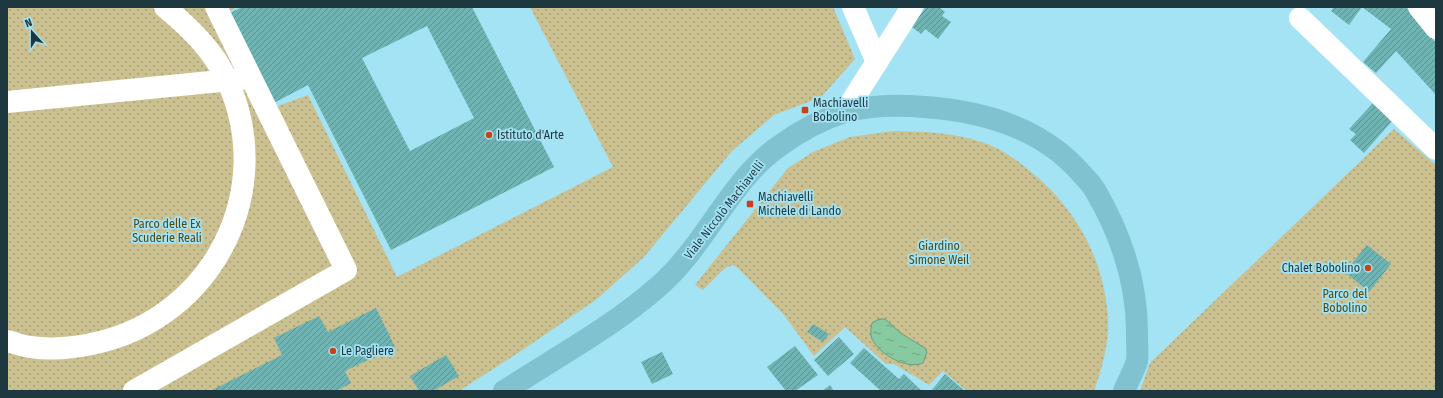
<svg xmlns="http://www.w3.org/2000/svg" width="1443" height="398" font-family="'Fira Sans Condensed',sans-serif">
	<defs>
		<pattern id="park-dots" width="8" height="8" patternUnits="userSpaceOnUse"><rect width="8" height="8" fill="#cbc090"/><path d="M2 2h.1M6 6h.1" fill="none" stroke="#a49d77" stroke-width="1.8" stroke-linecap="round"/></pattern>
		<pattern id="water-ripples" width="26" height="14" patternUnits="userSpaceOnUse"><rect width="26" height="14" fill="#87caa0"/><path d="M2 4q2-2 4 0t4 0M15 11q2-2 4 0t4 0" fill="none" stroke="#6ea584"/></pattern>
		<pattern id="building-hatch" width="6" height="6" patternUnits="userSpaceOnUse"><rect width="6" height="6" fill="#70b3b3"/><path d="M-1 1l2-2M0 6l6-6M5 7l2-2" fill="none" stroke="#5b9393"/></pattern>
	</defs>
	<rect width="100%" height="100%" fill="#a3e3f4"/>
	<!-- park -->
	<g fill="url(#park-dots)">
		<path d="M7,7H238L224,14L270,109L308,95L397,277L613,167L530,7H833L855,59L821,97L774,115L732,151L644,257L597,299L521,351L459,391H7Z"/>
		<path d="M1394,129L1436,165V391H1140L1150,363Z"/>
		<path d="M894,131C925,132 954,132 984,143C1000,148 1017,160 1030,171C1076,208 1105,260 1108,320C1109,344 1102,368 1094,391H967L943,371L929,385L894,364H886L845,327L814,356L784,315L738,268L733,265L725,268L703,290L695,285L788,168L813,152L850,137Z"/>
	</g>
	<!-- water -->
	<path fill="url(#water-ripples)" stroke="#689e83" d="M879,319H885L902,334L925,348L927,352L923,363C907,370 880,355 872,339C870,334 871,327 872,323Z"/>
	<!-- building -->
	<g fill="url(#building-hatch)" fill-rule="evenodd">
		<path d="M242,7H472L554,167L391,250L308,85L270,105L224,16ZM427,26L474,118L410,151L362,58Z"/>
		<path d="M926,7H939L945,12L942,16L951,22L938,39L925,29L921,34L911,26Z"/>
		<path d="M1334,7H1406L1436,43V95L1396,51L1376,73L1363,62L1391,29L1362,7L1349,25L1331,11Z"/>
		<path d="M1373,103L1393,120L1364,153L1350,140L1356,134L1349,129Z"/>
		<path d="M1367,245L1391,264L1369,292L1345,272Z"/>
		<path d="M376,308L395,347L345,371L351,383L336,391H210L282,355L274,338L319,316L328,332Z"/>
		<path d="M813,324L829,334L823,342L807,332Z"/>
		<path d="M839,337L854,354L828,376L814,360Z"/>
		<path d="M795,346L818,375L795,391H786L767,367Z"/>
		<path d="M864,348L899,379L904,374L922,391H881L850,363Z"/>
		<path d="M662,352L673,374L652,384L641,362Z"/>
		<path d="M446,355L459,376L433,391H419L410,376Z"/>
		<path d="M945,374L965,391H931Z"/>
		<path d="M830,385L834,391H822Z"/>
	</g>
	<g fill="none" stroke-linecap="round" stroke-linejoin="round">
		<!-- minor -->
		<g stroke="#fff" stroke-width="22">
			<path d="M853,7L877,62"/>
			<path d="M1419,7L1436,28"/>
			<path d="M1300,18L1436,149"/>
			<path d="M7,102L241,79"/>
			<path d="M845,112L912,7"/>
			<path d="M7,341C15,343 23,346 30,347C52,350 75,348 96,343C213,317 278,190 227,80C213,50 190,28 165,7"/>
			<path d="M134,391L346,270L216,7"/>
		</g>
		<!-- major -->
		<path stroke="#80c2d0" stroke-width="22" d="M504,391C555,358 614,326 659,286C705,246 730,181 778,147C797,133 822,119 845,112C870,105 899,105 924,107C983,111 1040,127 1080,172C1085,178 1091,183 1095,190C1122,236 1138,284 1137,337C1137,345 1138,354 1137,361C1134,371 1128,381 1124,391"/>
	</g>
	<!-- markers -->
	<g fill="#ca4118" stroke="#a3e3f4" stroke-width="1.5">
		<rect x="801" y="106" width="8" height="8" rx="2"/>
		<circle cx="489" cy="135" r="4"/>
		<rect x="746" y="200" width="8" height="8" rx="2"/>
		<circle cx="1368" cy="268" r="4"/>
		<circle cx="333" cy="351" r="4"/>
	</g>
	<g text-anchor="middle" dominant-baseline="central" stroke-width="3.5" stroke-linejoin="round" paint-order="stroke">
		<!-- poi labels -->
		<g font-size="12" fill="#1e383f" stroke="#a3e3f4" text-anchor="start">
			<text x="813" y="103">Machiavelli<tspan x="813" dy="14">Bobolino</tspan></text>
			<text x="497" y="135">Istituto d'Arte</text>
			<text x="758" y="197">Machiavelli<tspan x="758" dy="14">Michele di Lando</tspan></text>
			<text x="1360" y="268" text-anchor="end">Chalet Bobolino</text>
			<text x="341" y="351">Le Pagliere</text>
		</g>
		<!-- street labels -->
		<g font-size="12" fill="#1e383f" stroke="#a3e3f4">
			<text transform="translate(724 210) rotate(-52)">Viale Niccolò Machiavelli</text>
		</g>
		<!-- park labels -->
		<g font-size="12" fill="#544811" stroke="#a3e3f4">
			<text x="167" y="224">Parco delle Ex<tspan x="167" dy="14">Scuderie Reali</tspan></text>
			<text x="939" y="246">Giardino<tspan x="939" dy="14">Simone Weil</tspan></text>
			<text x="1345" y="294">Parco del<tspan x="1345" dy="14">Bobolino</tspan></text>
		</g>
	</g>
	<!-- border -->
	<rect width="1443" height="398" fill="none" stroke="#1e383f" stroke-width="16"/>
	<!-- north arrow -->
	<g transform="translate(32 32) rotate(339)" stroke="#a3e3f4" stroke-width="3" paint-order="stroke">
	<path d="M0-3L7 15L0 10L-7 15Z" fill="#1e383f"/>
	<text y="-6" font-size="11" font-weight="bold" text-anchor="middle" fill="#1e383f">N</text>
	</g>
</svg>
